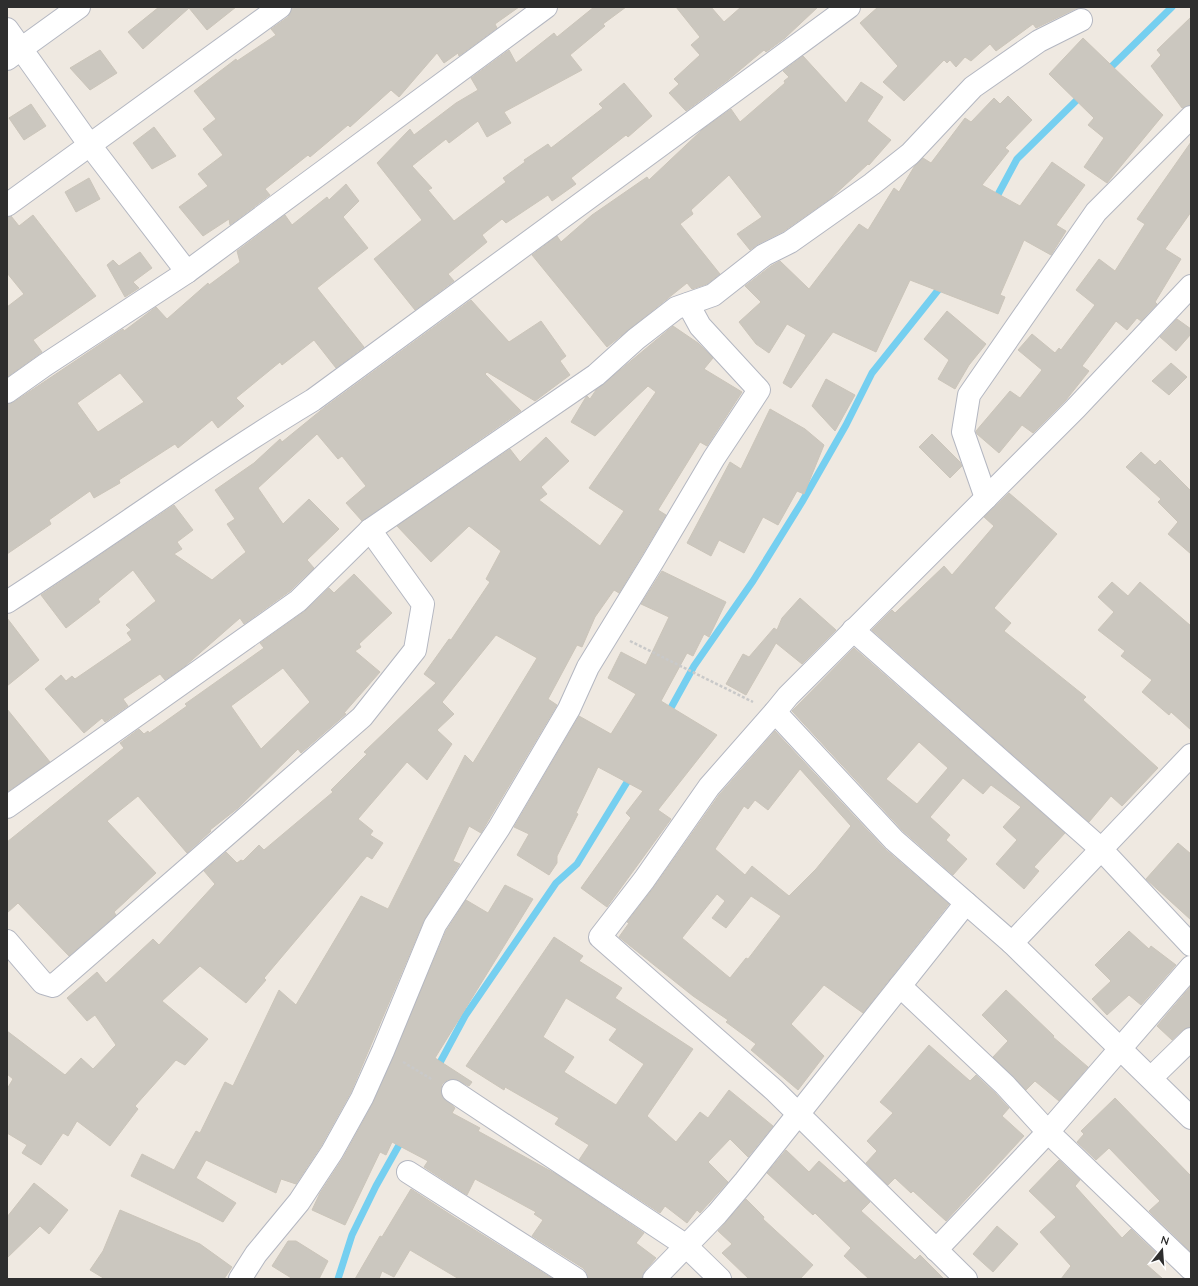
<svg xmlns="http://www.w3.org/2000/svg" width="1198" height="1286" font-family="Quicksand,sans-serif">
	<rect width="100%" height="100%" fill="#efe9e1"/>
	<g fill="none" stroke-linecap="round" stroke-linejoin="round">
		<!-- stream -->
		<g stroke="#75cff0" stroke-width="7">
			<path d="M1106,72L1172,7"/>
			<path d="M994,202L1017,159L1083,94"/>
			<path d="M667,715L694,666L753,581L802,502L846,425L872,373L943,284"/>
			<path d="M436,1070L465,1016L556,883L577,864L632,774"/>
			<path d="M338,1279L352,1235L376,1186L403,1138"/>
		</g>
	</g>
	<!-- building -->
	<g fill="#cbc7bf" stroke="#cbc5ba" fill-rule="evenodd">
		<path d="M159,7H236L207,30L189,8L143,49L128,32Z"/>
		<path d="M292,7H519L495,24L497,28L459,56L458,53L444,63L437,53L399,97L391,90L350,127L348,125L310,157L308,155L265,189L270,195L230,225L229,219L203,236L179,207L208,186L198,174L223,155L203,129L216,119L194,91L236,59L237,61L276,35L271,29L288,17Z"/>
		<path d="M594,7H626L603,24L605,26L570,55L582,70L504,112L511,123L487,137L478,121L449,143L446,139L412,166L432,188L428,190L454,221L506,182L503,178L525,162L524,160L548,144L551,148L603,108L599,104L624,83L652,116L628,137L626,135L571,178L576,184L552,201L548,195L506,223L502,219L482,235L487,242L448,274L454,281L415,310L374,259L422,220L377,163L410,129L414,135L456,103L478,90L471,78L509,50L516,63L554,33L557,37Z"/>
		<path d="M676,7H711L724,22L741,7H818L785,38L766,52L764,50L728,80L686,111L669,93L679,84L674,79L700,55L691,45L700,37Z"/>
		<path d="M878,7H1086L1075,9L1036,28L1033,24L996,51L990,44L971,61L965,57L956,67L950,60L947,63L944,60L904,101L883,82L898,66L860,23Z"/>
		<path d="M1191,17V105L1182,108L1151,66L1161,55L1157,50Z"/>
		<path d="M1083,38L1163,115L1107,183L1084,167L1104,138L1088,125L1094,118L1049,74Z"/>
		<path d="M100,50L117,73L90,90L70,68Z"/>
		<path d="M803,56L846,103L861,82L883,97L867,121L891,140L869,165L868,164L831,198L784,231L758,244L750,250L737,234L762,217L729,175L691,210L693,214L680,224L720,274L707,284L692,289L687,283L607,347L532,255L557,236L561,242L592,215L647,177L649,180L703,129L731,109L740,122L785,83L784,81L789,77L783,71Z"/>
		<path d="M1008,96L1032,120L1005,148L1009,151L982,185L1020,206L1052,162L1085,185L1056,225L1066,231L1051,255L1024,240L1000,295L1005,297L998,314L910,280L876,352L833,332L791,388L783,383L806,335L787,324L769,353L756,344L739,322L761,302L745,286L771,266L780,261L809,289L859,224L868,230L894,188L899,192L914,167L923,158L931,163L965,118L971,122L994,98L1000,104Z"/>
		<path d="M31,104L46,126L24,140L9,118Z"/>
		<path d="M154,127L176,156L152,169L133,143Z"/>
		<path d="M1191,142V212L1165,249L1181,259L1155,302L1157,304L1141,321L1137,318L1127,330L1116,321L1082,366L1089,371L1066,400L1033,433L1022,425L999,453L977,434L976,431L1010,391L1020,398L1042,370L1018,350L1032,334L1055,353L1059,348L1061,350L1095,305L1076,290L1099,259L1115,271L1145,224L1137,219Z"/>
		<path d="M89,178L100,199L76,212L65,192Z"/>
		<path d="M346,184L359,201L343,217L368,248L317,288L364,347L336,368L314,340L282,365L280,362L236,398L244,406L218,428L212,420L178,448L175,444L119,480L120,483L94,498L90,491L49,520L51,524L7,554V404L14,402L123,329L124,331L156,307L167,319L208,283L209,285L240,262L237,251L285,215L292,225L327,197L329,200ZM120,373L144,402L98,432L77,403Z"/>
		<path d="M33,215L96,296L33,340L42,352L7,377V307L24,294L7,273V217L11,216L19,226Z"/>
		<path d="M140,252L152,268L133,282L139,288L125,297L107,265L113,260L119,266Z"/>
		<path d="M471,300L509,342L541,321L566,356L560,361L570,375L535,401L487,372L485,374L521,411L362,521L346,503L366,486L342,456L338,459L317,434L258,488L283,524L309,499L339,529L307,560L314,568L290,591L244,624L240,618L185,666L165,680L160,674L123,699L128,706L105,722L102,718L84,733L45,689L61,675L66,681L72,676L75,679L132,640L127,633L131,630L126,625L156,601L133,570L98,599L100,602L66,628L41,595L174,505L193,530L177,542L182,549L174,554L212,580L246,552L227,524L235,519L215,490L254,463L280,439L282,442L325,407Z"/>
		<path d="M947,311L986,344L969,365L955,389L938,379L949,360L924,339Z"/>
		<path d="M1177,319L1191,329V334L1176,351L1160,337Z"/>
		<path d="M673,326L698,343L713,358L704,369L742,392L707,446L700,442L658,510L666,515L642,555L619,593L614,590L595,617L582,647L577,645L548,699L557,705L488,821L481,833L469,826L453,861L460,864L424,920L351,1092L321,1146L296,1184L281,1179L276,1193L206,1160L196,1178L236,1203L223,1222L131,1176L142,1154L174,1170L196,1131L200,1133L225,1082L233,1086L279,990L296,1005L361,896L388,909L465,755L473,763L537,658L496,635L442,702L454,714L437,730L452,744L427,780L407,762L358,819L373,831L370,835L383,843L372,859L367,856L264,978L266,980L246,1003L200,966L162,1001L208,1039L185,1065L176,1060L135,1106L138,1109L110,1146L77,1121L68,1136L63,1133L41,1165L22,1153L27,1145L7,1133V1089L13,1079L7,1074V1031L65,1075L81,1058L93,1069L116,1045L95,1015L87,1021L67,998L97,972L106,983L153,939L159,945L215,884L204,871L226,852L237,863L241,860L243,861L259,845L264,850L333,792L331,790L367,754L364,752L436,683L424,674L449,639L451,640L490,582L486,579L501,551L469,526L431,562L397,526L510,449L520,462L546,437L569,461L541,487L547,494L539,500L600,546L624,511L589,488L656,392L648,386L595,436L571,422L586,397L587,396L590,399L596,390Z"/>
		<path d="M1171,363L1187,377L1169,395L1152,381Z"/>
		<path d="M826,379L855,395L835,431L812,406Z"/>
		<path d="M770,409L805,429L824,445L804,494L797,491L778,525L763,517L744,553L719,540L711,556L687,543L730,462L741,469Z"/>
		<path d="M932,434L960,462L962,466L950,478L919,447Z"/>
		<path d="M1141,452L1155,465L1160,460L1191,491V554L1168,534L1178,522L1158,502L1161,499L1126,467Z"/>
		<path d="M1009,493L1057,534L994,608L1011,623L1004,631L1086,697L1083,700L1158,768L1122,806L1111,796L1089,822L872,630L892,610L895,613L944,566L952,575L994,526L984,517Z"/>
		<path d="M662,571L726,602L709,637L704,634L693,656L687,653L661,701L717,735L658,810L671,819L607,907L581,888L631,818L626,813L643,791L598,767L576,813L578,814L557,856V863L549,875L517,855L529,834L514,827L579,716L611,734L636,694L608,678L621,652L646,665L669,617L641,604Z"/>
		<path d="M354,574L392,613L359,644L361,647L355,651L380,672L344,713L346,714L301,753L298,749L238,808L210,830L211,831L187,853L138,796L107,821L156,873L114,912L116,915L69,956L18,903L7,913V842L124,748L120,743L139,729L144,734L148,731L149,733L187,706L185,704L264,648L260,643L305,611L329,588L334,593ZM283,668L310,702L261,749L231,706Z"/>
		<path d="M1112,582L1128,596L1140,582L1191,626V730L1171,712L1169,715L1142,692L1152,680L1121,656L1125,651L1098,630L1114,612L1098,597Z"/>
		<path d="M800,598L836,630L802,664L776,643L746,695L726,684L743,654L749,657L774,628L777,630L782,618Z"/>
		<path d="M7,618L39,660L7,686Z"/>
		<path d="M854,648L1065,833L1034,867L1039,871L1024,889L996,864L1017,840L1003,827L1021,807L991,785L983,794L963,778L930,817L950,835L946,840L967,859L953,875L903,831L792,711ZM919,742L948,768L917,804L886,779Z"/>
		<path d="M7,709L50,762L7,792Z"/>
		<path d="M775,731L885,849L949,904L863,1013L824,985L791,1024L824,1056L798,1090L751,1050L756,1044L726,1022L728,1020L693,996L619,937L629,923L627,922L654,887L719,795ZM800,769L851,826L816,869L789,896L752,866L745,875L715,849L744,806L748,809L755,800L768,810ZM717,894L725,901L712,918L726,928L751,896L781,916L748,959L746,958L730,978L682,938Z"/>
		<path d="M1178,843L1191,854V920L1146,879Z"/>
		<path d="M505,885L533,899L435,1058L472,1082L469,1086L454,1079L447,1080L442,1084L441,1091L442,1096L455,1108L452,1113L480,1128L478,1131L556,1174L644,1233L636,1243L656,1258L645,1271L642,1279H588L587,1273L583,1268L532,1236L543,1220L534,1214L536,1212L475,1179L467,1195L424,1167L428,1161L392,1142L386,1155L380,1152L345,1225L312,1210L320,1193L343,1158L373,1103L446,931L466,900L488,913Z"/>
		<path d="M1129,931L1149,949L1151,946L1176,965L1141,1005L1129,995L1107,1015L1092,999L1111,981L1095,965Z"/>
		<path d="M554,937L583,956L579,961L622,988L615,998L693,1049L647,1116L676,1142L700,1112L708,1118L729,1090L773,1126L748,1157L730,1139L708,1162L728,1182L700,1213L697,1210L687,1223L665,1206L660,1213L579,1160L589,1145L555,1124L559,1118L505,1087L504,1090L466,1066ZM566,998L617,1029L609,1040L644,1064L616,1105L564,1072L574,1057L543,1037Z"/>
		<path d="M1191,986V1027L1183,1030L1172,1040L1157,1026Z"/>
		<path d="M1006,990L1054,1036L1053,1037L1088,1067L1059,1101L1035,1081L1026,1090L993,1057L1008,1041L982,1015Z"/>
		<path d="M929,1045L970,1081L976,1075L996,1094L1009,1108L1002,1116L1024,1136L946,1221L913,1191L911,1193L895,1178L888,1185L866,1163L877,1151L867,1141L893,1113L880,1102Z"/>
		<path d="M1115,1098L1191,1176V1252L1149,1211L1160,1201L1109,1148L1096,1160L1077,1142L1084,1134L1081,1131Z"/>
		<path d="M786,1150L809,1172L819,1161L844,1183L848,1180L870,1202L861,1211L915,1260L920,1255L944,1279H869L844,1256L851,1248L815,1213L813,1215L767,1173Z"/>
		<path d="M1059,1160L1080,1180L1075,1186L1122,1238L1131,1229L1158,1255L1147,1265L1163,1279H1061L1071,1266L1040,1232L1056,1217L1029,1191Z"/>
		<path d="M34,1183L68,1210L49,1234L40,1226L7,1258V1217Z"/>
		<path d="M411,1189L454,1217L553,1279H459L410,1250L394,1277L382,1271L379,1279H355L380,1236L382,1237Z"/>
		<path d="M746,1199L764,1217L763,1219L813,1265L800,1279H749L722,1253L732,1244L718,1231Z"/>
		<path d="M120,1210L200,1244L232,1267L224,1279H105L90,1270L103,1251Z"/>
		<path d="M997,1226L1018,1244L993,1272L973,1254Z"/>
		<path d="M288,1241H296L328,1261L319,1279H293L272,1266Z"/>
	</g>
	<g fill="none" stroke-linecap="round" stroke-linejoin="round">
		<defs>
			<g id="minor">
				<path d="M7,29L89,144L187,272"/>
				<path d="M7,59L79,7"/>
				<path d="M7,205L280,7"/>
				<path d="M7,392L45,365L187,272L546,7"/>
				<path d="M986,498L963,432L969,395L1096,212L1191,117"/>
				<path d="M7,602C110,536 208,463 313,400L849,7"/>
				<path d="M853,630L1100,848L1191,945"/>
				<path d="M775,712L894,840L1012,943"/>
				<path d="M1191,755L1012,943L1191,1118"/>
				<path d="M7,807L298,601L370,530L596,375L636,339L676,308L713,295L764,255L790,242L872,184L910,154L973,87L1039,41L1081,20"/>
				<path d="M7,941L43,983L53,986L362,717L415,650L423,604L370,530"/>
				<path d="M900,986L1005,1085L1048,1132L1191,1269"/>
				<path d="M1152,1077L1191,1039"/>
				<path d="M453,1091L685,1245L720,1279"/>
				<path d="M408,1172L576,1279"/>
				<path d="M936,1250L1048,1132L1191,967"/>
				<path d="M240,1279L256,1254L299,1202L332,1152L362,1098L383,1051L435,925L499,828L569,709L588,667L653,561L714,458L759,390L700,326L688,304"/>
				<path d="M654,1279L717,1214L745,1181L966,903"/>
				<path d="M966,1279L774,1090L600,937L644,880L709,787L775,712L788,696L1076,408L1191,286"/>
			</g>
		</defs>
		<!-- minor casing -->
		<use href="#minor" stroke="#b4b7c1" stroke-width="24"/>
		<!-- path -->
		<g stroke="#c9c9c9" stroke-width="2.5" stroke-dasharray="3 2" stroke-linecap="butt">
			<path d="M630,641L753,702"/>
			<path d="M403,1062L433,1080"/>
		</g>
		<!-- minor -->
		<use href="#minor" stroke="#fff" stroke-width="22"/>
	</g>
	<!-- border -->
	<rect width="1198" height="1286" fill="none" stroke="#2e2e2e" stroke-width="16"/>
	<!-- north arrow -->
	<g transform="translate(1162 1250) rotate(17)" stroke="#ffffff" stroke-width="3" paint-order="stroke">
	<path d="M0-3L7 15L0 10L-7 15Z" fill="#2e2e2e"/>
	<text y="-6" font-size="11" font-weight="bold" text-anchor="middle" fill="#2e2e2e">N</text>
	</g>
</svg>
